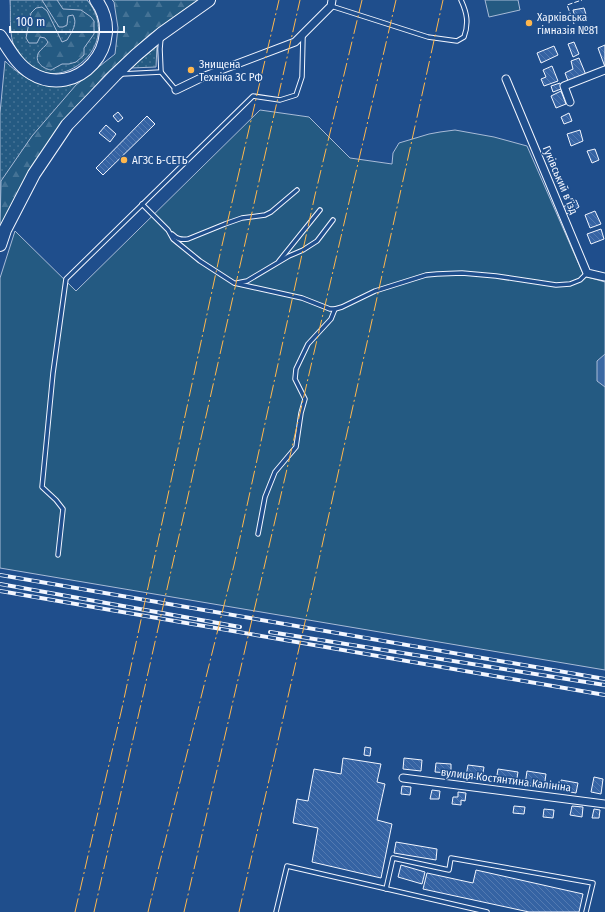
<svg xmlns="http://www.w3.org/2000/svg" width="605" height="912" font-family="'Fira Sans Condensed',sans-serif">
	<defs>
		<pattern id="grass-dots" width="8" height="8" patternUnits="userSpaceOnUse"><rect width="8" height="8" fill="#245a82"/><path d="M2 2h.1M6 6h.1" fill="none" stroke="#447295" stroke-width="1.8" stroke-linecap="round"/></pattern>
		<pattern id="forest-firs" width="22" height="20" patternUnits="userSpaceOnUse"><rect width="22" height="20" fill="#245a82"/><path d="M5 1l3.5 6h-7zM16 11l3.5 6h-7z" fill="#447295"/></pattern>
		<pattern id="building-back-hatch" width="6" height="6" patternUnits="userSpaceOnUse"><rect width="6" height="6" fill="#3563a3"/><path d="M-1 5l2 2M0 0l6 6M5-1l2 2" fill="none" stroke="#537ab1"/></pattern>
	</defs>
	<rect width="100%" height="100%" fill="#1f4e8c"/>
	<!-- grass -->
	<g fill="url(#grass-dots)" stroke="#a8bbd7">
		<path d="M10,0H87C126,46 56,101 22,58C19,53 15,49 13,43C9,29 11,14 10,0Z"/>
		<path d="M157,46L156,67L131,68Z"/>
		<path d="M5,61C19,75 39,88 60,86C68,85 74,81 82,80C88,78 94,78 100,78L5,218L0,231V113Z"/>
	</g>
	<!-- forest -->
	<g fill="url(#forest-firs)" stroke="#a8bbd7">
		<path d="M42,0H57L63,9L81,10L91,17L94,21V34L84,48V55L76,62L69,64H62L51,70C44,69 33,62 39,52C41,49 46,46 48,42L45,38L40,37L37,43H29L26,38L31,13L36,8L42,7L47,11L62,42L67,40C72,32 78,23 73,15L68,16L67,25L63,27H59Z"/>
		<path d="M112,0H198L149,35L105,75L59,127L0,227L1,181L32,136L76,85L115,54L118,28L114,2Z"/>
	</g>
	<!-- garden -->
	<g fill="#245a82" stroke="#a8bbd7">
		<path d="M485,0H518L520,10L489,17Z"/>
		<path d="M260,110L309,117L350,158L392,164L393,153L399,143L429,134L440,132L455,130L494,137L527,146L584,276L605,282V670L0,568V278L15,231L76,291Z"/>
	</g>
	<!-- water -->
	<path fill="#3b69a3" stroke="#a8bbd7" d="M605,354V387L597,381V361Z"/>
	<!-- building -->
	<g fill="url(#building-back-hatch)" stroke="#f2f6ff">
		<path d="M584,8L587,18L576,21L573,10Z"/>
		<path d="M574,42L579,54L573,57L568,44Z"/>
		<path d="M605,45V67L598,48Z"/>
		<path d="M554,46L558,55L541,63L537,53Z"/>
		<path d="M579,58L586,75L568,81L565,73L573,69L571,61Z"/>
		<path d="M552,66L558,81L544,86L541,79L546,77L543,70Z"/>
		<path d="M560,83L561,89L553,92L551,86Z"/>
		<path d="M561,91L566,104L556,108L551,96Z"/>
		<path d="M118,112L123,118L118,122L113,116Z"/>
		<path d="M569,113L572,121L564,124L561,117Z"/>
		<path d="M147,116L155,124L103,175L96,168Z"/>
		<path d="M106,125L116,134L110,142L99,133Z"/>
		<path d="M580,130L583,141L571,146L567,134Z"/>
		<path d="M595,149L599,160L592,163L587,151Z"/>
		<path d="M576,200L579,207L567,214L563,207Z"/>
		<path d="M595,211L601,224L590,228L585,215Z"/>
		<path d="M601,229L604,239L591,244L587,234Z"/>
		<path d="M365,747L371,748L370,756L364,755Z"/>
		<path d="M343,758L381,764L377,782L385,784L377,820L392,824L381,878L312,862L318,828L293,823L297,799L308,801L314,769L341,774Z"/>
		<path d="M404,758L422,760L421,771L403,769Z"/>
		<path d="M436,763L451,764V773L435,772Z"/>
		<path d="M468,765L484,767L482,779L466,776Z"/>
		<path d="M498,769L518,772L516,784L496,781Z"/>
		<path d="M527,771L546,774L544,788L525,785Z"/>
		<path d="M594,777L603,779L601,794L591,792Z"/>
		<path d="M561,780L578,783L576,793L559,790Z"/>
		<path d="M402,786L411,787L410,795L401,794Z"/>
		<path d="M432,790L440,791L439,799H430Z"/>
		<path d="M458,792L466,793L465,801L461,800V805L452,804L453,797H458Z"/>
		<path d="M514,806L525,807L524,814L513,813Z"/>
		<path d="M572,806L583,807L582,817L570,815Z"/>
		<path d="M544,809L554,810L553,818L543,817Z"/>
		<path d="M594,809L600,810L599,818H592Z"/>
		<path d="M396,842L437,849L436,860L394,853Z"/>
		<path d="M401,865L425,872L422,884L398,877Z"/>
		<path d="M476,870L583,894L579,912H529L423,889L427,873L473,883Z"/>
	</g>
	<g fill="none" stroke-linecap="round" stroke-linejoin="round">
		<defs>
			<g id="lane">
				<path d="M331,6L428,37L457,41L464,37C469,23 467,13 461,0"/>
				<path d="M161,37L160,49L161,72L176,90"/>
				<path d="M122,74L161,72"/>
				<path d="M142,204L168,230L173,239L200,261L234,283L302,298L330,309H335L342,307L375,291L426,275L437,274L462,273L496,276L556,285L570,284L580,280L587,273"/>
				<path d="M172,234C177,239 181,240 188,239L225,224L242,218L265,215L271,212L297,190"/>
				<path d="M279,261L320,210"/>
				<path d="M237,283L247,281L289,256L303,250L317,241L333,220"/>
				<path d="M258,534L265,497L275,472L296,447L301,413L305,399L295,379L296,369L308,344L331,319L335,309"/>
				<path d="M58,555L63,509L56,500L42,487L53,373L66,279L253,96L280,100L296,95L302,77L303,36"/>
				<path d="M386,889L393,858L449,870L451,858L593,883L586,912"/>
				<path d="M276,912L287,866L487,912"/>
			</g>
			<g id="street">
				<path d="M506,79L587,273L605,277"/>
				<path d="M176,90L205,76L295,42L331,6L332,0"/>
				<path d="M570,102L564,86L605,70"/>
				<path d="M403,778L605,804"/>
			</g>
			<g id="highway">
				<path d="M0,36C9,49 17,65 31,73C77,101 128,44 96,0"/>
				<path d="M0,245L5,230L34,174L67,125L115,75L136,55L161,34L209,0"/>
			</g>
		</defs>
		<!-- lane casing -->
		<use href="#lane" stroke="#f2f6ff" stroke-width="5.5"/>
		<!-- street casing -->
		<use href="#street" stroke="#f2f6ff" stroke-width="9"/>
		<!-- highway casing -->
		<use href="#highway" stroke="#f2f6ff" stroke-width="14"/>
		<!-- lane -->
		<use href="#lane" stroke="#1f4e8c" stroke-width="3.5"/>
		<!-- street -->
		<use href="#street" stroke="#1f4e8c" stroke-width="7"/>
		<!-- highway -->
		<use href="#highway" stroke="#1f4e8c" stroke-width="12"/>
		<defs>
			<g id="rail">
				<path d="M0,575L605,679"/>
				<path d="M0,584L240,627"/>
				<path d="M0,591L605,695"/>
				<path d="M270,632L605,685"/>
			</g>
		</defs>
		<!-- rail casing -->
		<use href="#rail" stroke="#f2f6ff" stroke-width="4"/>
		<!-- rail -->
		<use href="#rail" stroke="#1f4e8c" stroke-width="2.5" stroke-dasharray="8" stroke-linecap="butt"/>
		<!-- fence -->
		<path stroke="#f2f6ff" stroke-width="1" stroke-dasharray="5 2" stroke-linecap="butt" d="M574,24L567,5L582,0"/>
		<!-- power -->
		<g stroke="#ffb74d" stroke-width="1" stroke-dasharray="14 3 2 3" stroke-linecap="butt">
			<path d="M75,912L122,708L220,254L279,0"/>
			<path d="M94,912L300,0"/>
			<path d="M148,912L158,870L234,565L315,195L362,0"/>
			<path d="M184,912L396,0"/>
			<path d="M239,912L310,600L443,0"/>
		</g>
	</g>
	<!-- markers -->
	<g fill="#ffb74d" stroke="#1f4e8c" stroke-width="1.5">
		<circle cx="529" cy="23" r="4"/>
		<circle cx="191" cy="70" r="4"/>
		<circle cx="124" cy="160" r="4"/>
	</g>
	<g text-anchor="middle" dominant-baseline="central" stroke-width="3" stroke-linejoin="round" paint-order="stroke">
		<!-- poi labels -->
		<g font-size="11" fill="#f2f6ff" stroke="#1f4e8c" text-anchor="start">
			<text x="537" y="17">Харківська<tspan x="537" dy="13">гімназія №81</tspan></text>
			<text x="199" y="64">Знищена<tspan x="199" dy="13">Техніка ЗС РФ</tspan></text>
			<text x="132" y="160">АГЗС Б-СЕТЬ</text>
		</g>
		<!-- street labels -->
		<g font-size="11" fill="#f2f6ff" stroke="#1f4e8c">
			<text transform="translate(560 180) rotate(67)">Гуківський в’їзд</text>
			<text transform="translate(506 780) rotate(7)">вулиця Костянтина Калініна</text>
		</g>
	</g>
	<!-- scale -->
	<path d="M10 26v6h114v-6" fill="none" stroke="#f2f6ff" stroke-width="2"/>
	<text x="16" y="26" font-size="12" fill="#f2f6ff" stroke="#1f4e8c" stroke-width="3" paint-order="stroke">100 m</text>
</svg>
